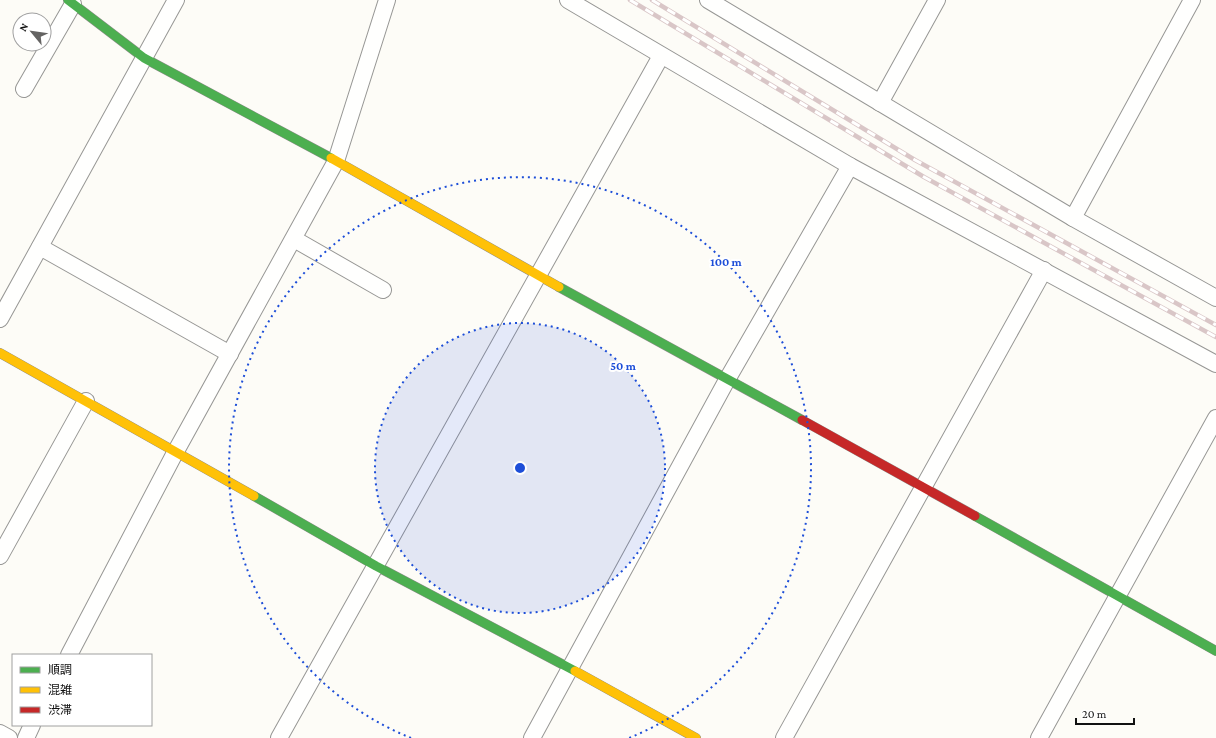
<svg xmlns="http://www.w3.org/2000/svg" width="1216" height="738" font-family="'Crimson Pro','Noto Sans JP',serif">
	<rect width="100%" height="100%" fill="#fdfcf7"/>
	<g fill="none" stroke-linecap="round" stroke-linejoin="round">
		<defs>
			<g id="street">
				<path d="M568,0L850,166L1216,364"/>
				<path d="M708,0L1073,218L1216,298"/>
				<path d="M24,89L73,4"/>
				<path d="M880,103L937,0"/>
				<path d="M1073,218L1192,0"/>
				<path d="M294,239L383,290"/>
				<path d="M40,247L230,354"/>
				<path d="M0,319L176,0"/>
				<path d="M0,556L86,401"/>
				<path d="M69,655L176,451L336,161L387,0"/>
				<path d="M0,733L9,738"/>
				<path d="M26,738L32,725"/>
				<path d="M279,738L661,56"/>
				<path d="M532,738L728,378L850,166"/>
				<path d="M784,738L1044,270"/>
				<path d="M1039,738L1216,418"/>
			</g>
			<g id="fast">
				<path d="M68,0L144,58L331,158"/>
				<path d="M559,287L802,420"/>
				<path d="M254,496L376,566L575,671"/>
				<path d="M975,516L1216,651"/>
			</g>
			<g id="slow">
				<path d="M331,158L559,287"/>
				<path d="M0,353L254,496"/>
				<path d="M575,671L696,738"/>
			</g>
			<path id="jam" d="M802,420L975,516"/>
		</defs>
		<!-- street casing -->
		<use href="#street" stroke="#979795" stroke-width="18"/>
		<!-- fast casing -->
		<use href="#fast" stroke="#8e8d8b" stroke-width="10"/>
		<!-- slow casing -->
		<use href="#slow" stroke="#8e8d8b" stroke-width="10"/>
		<!-- jam casing -->
		<use href="#jam" stroke="#8e8d8b" stroke-width="10"/>
		<!-- street -->
		<use href="#street" stroke="#fffffe" stroke-width="16"/>
		<!-- fast -->
		<use href="#fast" stroke="#4caf50" stroke-width="9"/>
		<!-- slow -->
		<use href="#slow" stroke="#ffc107" stroke-width="9"/>
		<!-- jam -->
		<use href="#jam" stroke="#c62828" stroke-width="9"/>
		<defs>
			<g id="rail">
				<path d="M630,0L924,177L1216,337"/>
				<path d="M652,0L915,160L1216,325"/>
			</g>
		</defs>
		<!-- rail casing -->
		<use href="#rail" stroke="#d9c6c7" stroke-width="4.5"/>
		<!-- rail -->
		<use href="#rail" stroke="#fff" stroke-width="3" stroke-dasharray="9" stroke-linecap="butt"/>
	</g>
	<!-- distance rings -->
	<circle cx="520" cy="468" r="145" fill="#1d4ed8" fill-opacity=".12"/>
	<g fill="none" stroke="#1d4ed8" stroke-width="2" stroke-dasharray="2 4">
		<circle cx="520" cy="468" r="145"/>
		<path d="M411 738A291 291 0 1 1 629 738"/>
	</g>
	<circle cx="520" cy="468" r="6" fill="#1d4ed8" stroke="#fff" stroke-width="2"/>
	<g font-size="12" text-anchor="middle" font-weight="bold" fill="#1d4ed8" stroke="#fff" stroke-width="4" stroke-linejoin="round" paint-order="stroke">
		<text x="726" y="266">100 m</text>
		<text x="623" y="370">50 m</text>
	</g>
	<!-- legend -->
	<rect x="12" y="654" width="140" height="72" fill="#ffffff" stroke="#a0a0a0"/>
	<rect x="20" y="667" width="20" height="6" fill="#4caf50" stroke="#a0a0a0"/>
	<text x="48" y="674" font-size="12" fill="#111111">順調</text>
	<rect x="20" y="687" width="20" height="6" fill="#ffc107" stroke="#a0a0a0"/>
	<text x="48" y="694" font-size="12" fill="#111111">混雑</text>
	<rect x="20" y="707" width="20" height="6" fill="#c62828" stroke="#a0a0a0"/>
	<text x="48" y="714" font-size="12" fill="#111111">渋滞</text>
	<!-- north arrow -->
	<g transform="translate(32 32) rotate(299)"><circle r="19" fill="#ffffff" stroke="#a0a0a0"/>
	<path d="M0-3L7 15L0 10L-7 15Z" fill="#646362"/>
	<text y="-6" font-size="11" font-weight="bold" text-anchor="middle" fill="#111111">N</text>
	</g>
	<!-- scale -->
	<path d="M1076 718v6h58v-6" fill="none" stroke="#111111" stroke-width="2"/>
	<text x="1082" y="718" font-size="12" fill="#111111" stroke="#ffffff" stroke-width="3" paint-order="stroke">20 m</text>
</svg>
